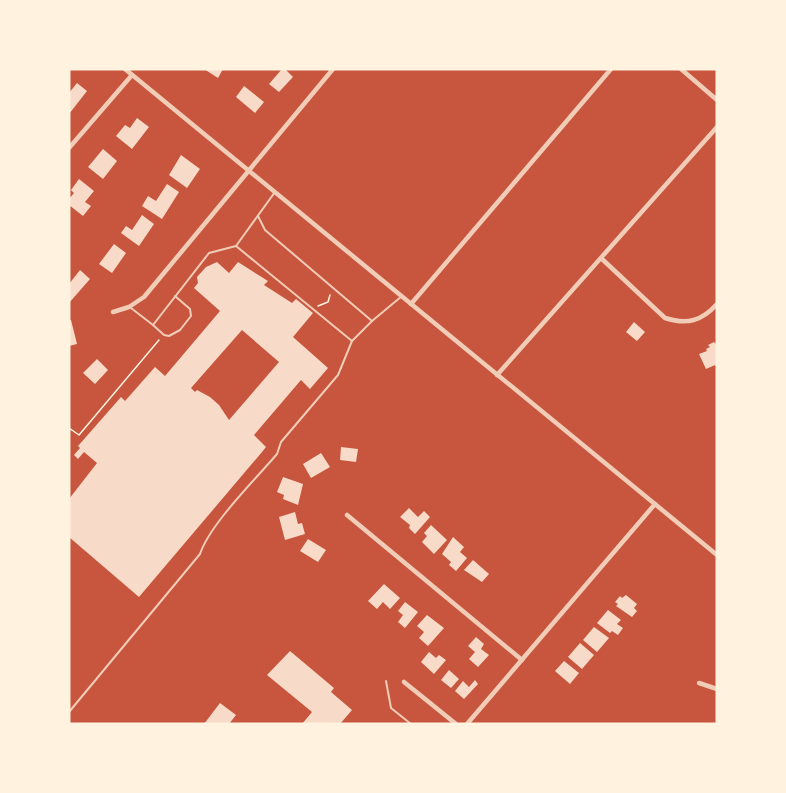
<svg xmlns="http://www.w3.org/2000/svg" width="786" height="793" font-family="'IBM Plex Sans',sans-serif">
	<rect width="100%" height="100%" fill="#c8553d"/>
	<!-- building -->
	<g fill="#f7dbc8" fill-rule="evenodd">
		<path d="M204,69H223L218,78Z"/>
		<path d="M282,69H285L293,77L279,92L269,84Z"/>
		<path d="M77,83L87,91L69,114V93Z"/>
		<path d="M244,86L264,102L255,113L236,97Z"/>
		<path d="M137,118L149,127L132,149L116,136L125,125L130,128Z"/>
		<path d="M103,149L117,161L103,179L88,167Z"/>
		<path d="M181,155L200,169L187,188L169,175Z"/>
		<path d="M79,179L94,191L85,202L91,206L83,216L69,205V199L74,193L71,190Z"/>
		<path d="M167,184L179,192L162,219L142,206L148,196L156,201Z"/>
		<path d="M142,215L154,224L139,246L121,233L126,226L132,230Z"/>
		<path d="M114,244L126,253L112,273L99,264Z"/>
		<path d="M217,262L229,273L238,262L268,281L264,285L292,303L296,299L313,313L293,337L328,368L310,389L301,380L254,435L266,447L262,452L139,597L69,537V499L97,463L84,452L78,459L74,455L80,448L78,446L121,397L125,401L155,367L165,376L220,311L194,288L198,283L197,277L206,267ZM242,330L279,362L229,420L219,405L210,397L197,390L195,392L191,388Z"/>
		<path d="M80,270L90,279L69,303V284Z"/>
		<path d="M69,320H71L77,344L69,346Z"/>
		<path d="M634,322L645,332L637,341L626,332Z"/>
		<path d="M714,342L717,345V369L715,365L706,369L699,354L707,351L706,349L710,347L708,345Z"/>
		<path d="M97,359L108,370L95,384L83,373Z"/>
		<path d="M341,447L358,449L356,462L340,460Z"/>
		<path d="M321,453L330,467L311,478L303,464Z"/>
		<path d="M283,477L303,484L298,505L283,499L284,495L277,492Z"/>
		<path d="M409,508L418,517L424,511L430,517L415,534L409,528L410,525L400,517Z"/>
		<path d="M295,512L298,524L302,523L305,534L285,540L279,517Z"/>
		<path d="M431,525L447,540L434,554L422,542L427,536L424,533Z"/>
		<path d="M453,537L464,547L460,552L467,558L456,571L449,565L451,562L442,554Z"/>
		<path d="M308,539L326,550L318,562L300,551Z"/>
		<path d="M473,560L489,574L482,582L464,570Z"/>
		<path d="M384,584L400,598L390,609L383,602L377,609L368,601Z"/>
		<path d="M626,595L637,604L634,608L637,611L632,617L616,606L618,604L615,602L620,596L622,598Z"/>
		<path d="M405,602L418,612L405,628L398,622L403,615L398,611Z"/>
		<path d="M608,610L621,620L617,624L623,628L618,635L612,631L610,633L597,623Z"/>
		<path d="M427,615L444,628L428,646L419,638L424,632L417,626Z"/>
		<path d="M594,627L609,638L597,652L583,640Z"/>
		<path d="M476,637L484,644L481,649L489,655L478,667L469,659L475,652L468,646Z"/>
		<path d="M580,643L594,655L582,669L568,657Z"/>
		<path d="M290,651L334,688L331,692L352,710L340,724H302L312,712L267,675Z"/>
		<path d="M429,652L436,658L439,655L446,660L434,674L421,662Z"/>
		<path d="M564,661L579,673L570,684L555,671Z"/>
		<path d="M449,670L459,679L451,688L441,680Z"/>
		<path d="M475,680L478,684L464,699L455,691L463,681L469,687Z"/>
		<path d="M220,703L236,715L229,724H204Z"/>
	</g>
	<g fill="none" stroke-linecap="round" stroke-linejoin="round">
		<!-- path -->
		<g stroke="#fff3e0" stroke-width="1.5">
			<path d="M318,306L328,302L330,295"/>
			<path d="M69,428L79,435L159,340"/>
		</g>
		<!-- service -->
		<g stroke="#f1ccb7" stroke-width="2">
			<path d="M258,216L265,230L372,321"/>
			<path d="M236,246L352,341"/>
			<path d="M131,308L153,325L209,253L236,246L275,192"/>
			<path d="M153,325L164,335L169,336L180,330L191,316L190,309L175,296"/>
			<path d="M386,681L391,708L411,724"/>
			<path d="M69,712L200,554C210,524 255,480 277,454L281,442L338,375L352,341L372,321L402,296"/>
		</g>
		<!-- minor -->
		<g stroke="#f1ccb7" stroke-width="4.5">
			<path d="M125,69L717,555"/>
			<path d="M681,69L717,100"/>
			<path d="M69,148L132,75"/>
			<path d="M602,259L665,318C687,325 702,321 717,304"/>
			<path d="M411,304L611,69"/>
			<path d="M113,312L129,307L144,297L333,69"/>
			<path d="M497,375L717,127"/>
			<path d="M347,515L522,660"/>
			<path d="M404,682L456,724"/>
			<path d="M699,683L717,689"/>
			<path d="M467,724L655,504"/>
		</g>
	</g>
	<!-- border -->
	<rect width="786" height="793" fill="none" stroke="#fff3e0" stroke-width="141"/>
</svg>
